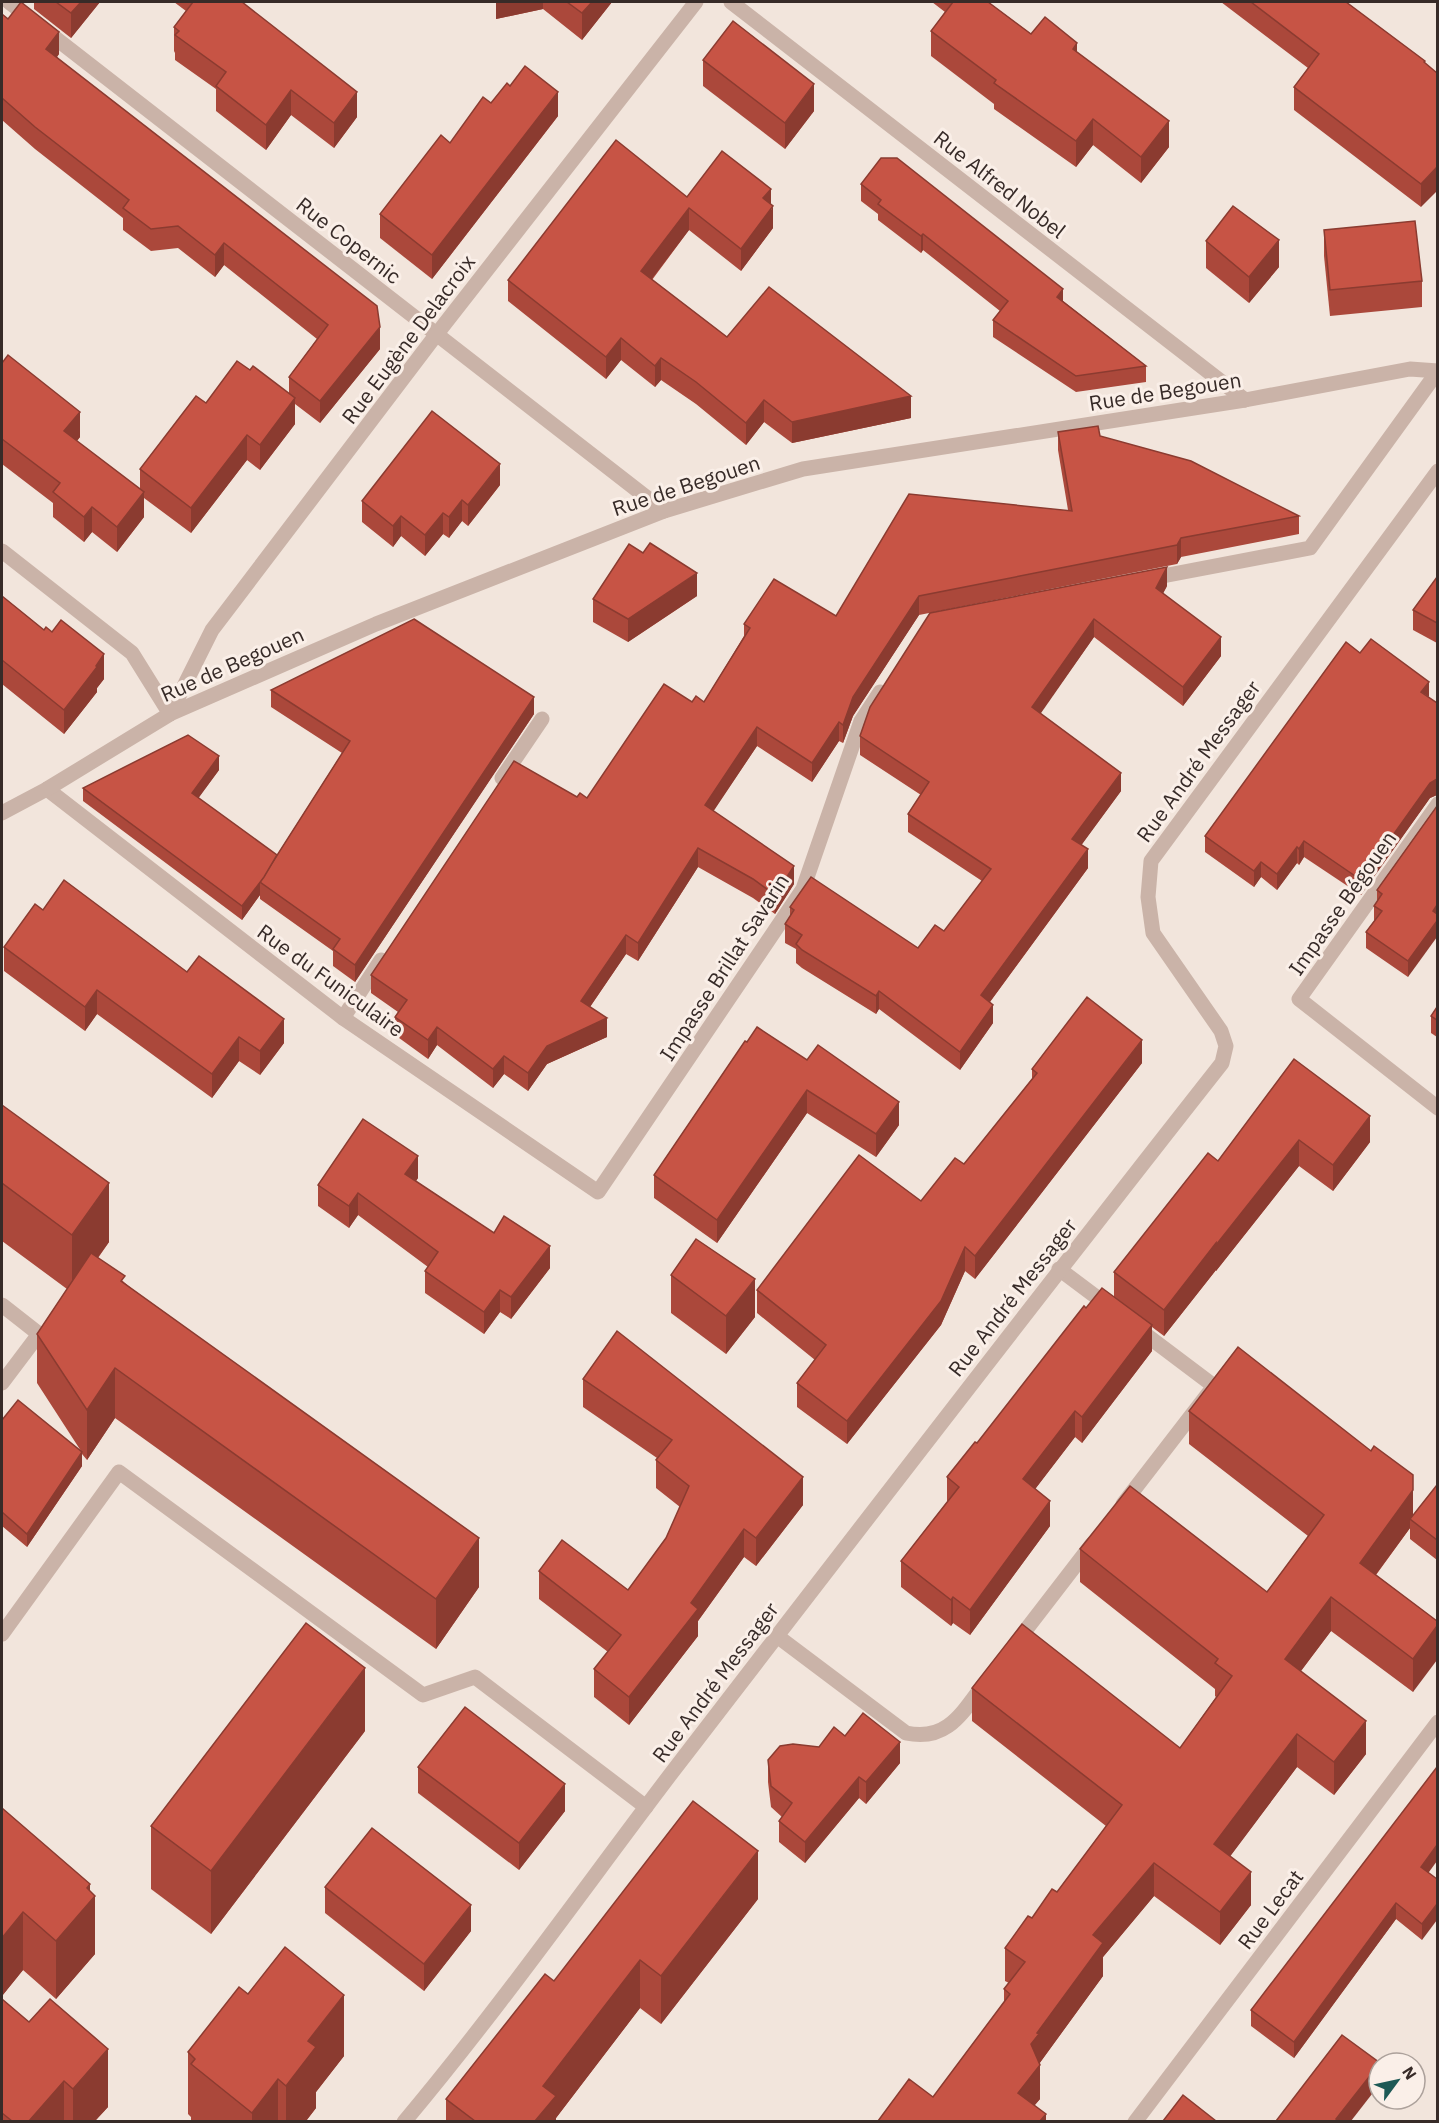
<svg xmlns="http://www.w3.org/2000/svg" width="1439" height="2123" font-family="'IBM Plex Sans',sans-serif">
	<rect width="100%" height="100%" fill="#f2e5dc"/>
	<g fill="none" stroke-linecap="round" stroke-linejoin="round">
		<!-- service -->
		<g stroke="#cab3a8" stroke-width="15">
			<path d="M502,778L542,719"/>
			<path d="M343,1018L381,960"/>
			<path d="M2,1305L39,1334L2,1383"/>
			<path d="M2,1634L119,1472L423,1695L475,1677L646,1807"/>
		</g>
		<!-- minor -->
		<g stroke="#cab3a8" stroke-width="15">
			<path d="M9,2L664,511"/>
			<path d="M731,2L1245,400"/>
			<path d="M2,551L132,653L170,714"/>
			<path d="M1147,579L1310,548L1438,371"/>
			<path d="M170,714L212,630L436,335L696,2"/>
			<path d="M47,789L343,1018L598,1192L803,889L861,721L880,692"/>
			<path d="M1438,804L1299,999L1438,1108"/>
			<path d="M2,813L47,789L170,714L376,624L664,511L803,469L1245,400L1410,369L1438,371"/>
			<path d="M1059,1269L1111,1308"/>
			<path d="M1123,1504L1214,1386L1137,1328"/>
			<path d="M777,1636L906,1733C947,1742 962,1713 984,1684"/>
			<path d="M1015,1644L1092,1544"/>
			<path d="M404,2122C498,2010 582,1891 670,1775C853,1537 1036,1299 1222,1063L1226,1046L1221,1031L1153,933L1148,897L1151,861L1438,471"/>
			<path d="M1135,2122L1438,1722"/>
		</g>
	</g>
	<!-- wall -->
	<g fill="#ab483b">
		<path d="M34,2H100L71,38L34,9Z"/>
		<path d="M174,2H242L357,117L334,148L291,115L266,150L216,111V89L175,60V53L174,51V27L186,11Z"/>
		<path d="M496,2H612L582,40L543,9L496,19Z"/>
		<path d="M932,2H988L1031,34L1077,52L1169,147L1141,183L1093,145L1076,167L994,109V104L931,56V31L945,12Z"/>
		<path d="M1221,2H1346L1425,61L1421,207L1294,110V87L1308,68Z"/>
		<path d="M2,14L59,54L57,57L380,349L320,423L295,404V424L260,470L247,460L191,533L144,498V517L117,552L92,532L84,542L53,517V503L2,464V363L80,437L77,441L140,489V469L206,403L250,370L289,394V377L317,339L224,265L215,277L178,248L151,251L123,230V218L35,149L2,120Z"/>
		<path d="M703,60L814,111L785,149L703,86Z"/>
		<path d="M510,86L558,116L432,279L380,238V214L450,143L491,103Z"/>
		<path d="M861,184L1063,301L1146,366V382L1076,392L993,337V320L1000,311L923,250L921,253L878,220V214L861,201Z"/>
		<path d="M687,197L771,204L773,228L741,271L689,230L652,280L727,337L911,418L792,443L764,422L746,445L696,404L661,380L655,387L621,360L606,379L508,301V280Z"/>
		<path d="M1324,230L1422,281V307L1330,316L1324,256Z"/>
		<path d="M1206,241L1279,267L1249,303L1206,268Z"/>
		<path d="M1058,432L1100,436L1299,516V534L1181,557L1177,564L919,615L853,716L843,743L839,741L812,782L757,746L713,811L794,884L775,914L753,898L698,867L638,961L626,954L590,1007L607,1037L547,1064L528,1091L504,1074L493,1088L437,1045L428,1059L395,1035V1017L398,1012L371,993V975L577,797L587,798L692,702H704L744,636V624L836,616L1068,510L1058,450Z"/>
		<path d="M500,485L468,526L462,521L449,538L443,534L425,556L401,536L393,547L362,522V501Z"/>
		<path d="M1437,577V643L1413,630V610Z"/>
		<path d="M1167,586L1163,593L1221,656L1183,706L1094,637L1040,713L1121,791L1081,845L1088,868L990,1002L993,1023L960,1070L879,1009L876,1014L802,968L796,963V949L785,943V924L790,916V907L918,948L944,931L982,881L908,832V814L921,795L860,755V736L870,707Z"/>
		<path d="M2,596L104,679L97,688V692L64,734L2,684Z"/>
		<path d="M697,596L628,642L593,622V599Z"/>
		<path d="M1360,653L1437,703V795L1430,798L1361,895L1304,857L1299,865L1297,863L1277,890L1261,877L1254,887L1205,852V836Z"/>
		<path d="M271,690L534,714L355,982L333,966V951L260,899V895L242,920L83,801V788L219,770L198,798L277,855L342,753L271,707Z"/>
		<path d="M1437,806L1408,977L1366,948V932L1374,921V906L1377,902V890Z"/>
		<path d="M43,910L187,972L284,1043L260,1075L239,1061L212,1098L97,1014L85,1031L4,971V947Z"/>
		<path d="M1437,1007V1037L1431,1033V1016Z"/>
		<path d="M745,1041L899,1125L876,1157L807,1113L717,1243L654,1198V1175Z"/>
		<path d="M1294,1059L1370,1142L1333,1191L1299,1166L1216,1271V1270L1164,1336L1152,1327V1351L1082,1443L1075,1437L1035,1489L1050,1526L970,1635L953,1623L951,1626L901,1587V1561L947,1502V1477L977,1443L1086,1308L1114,1297V1272L1218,1161Z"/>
		<path d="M1142,1063L975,1279L965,1271L941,1325L847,1444L797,1407V1383L815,1360L757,1313V1290L921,1201L964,1164L1032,1079V1069Z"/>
		<path d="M2,1105L109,1242L98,1258L125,1283L479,1587L436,1649L115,1418L87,1460L82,1454V1466L27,1547L2,1526V1420L81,1451L37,1383V1334L67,1289L2,1241Z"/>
		<path d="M418,1178L416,1181L494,1233L550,1268L511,1319L500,1312L484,1334L425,1293V1271L428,1267L358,1215L349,1228L318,1206V1185Z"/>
		<path d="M671,1275L755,1317L726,1354L671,1313Z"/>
		<path d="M583,1379L803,1505L756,1566L744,1557L698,1621V1636L629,1725L594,1697V1669L608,1652L539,1599V1571L628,1590L666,1538L680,1507L656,1488V1460L657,1458L583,1407Z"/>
		<path d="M1189,1411L1413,1515L1437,1485V1560L1410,1539V1528L1376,1575L1437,1621L1413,1692L1331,1631L1301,1671L1366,1754L1334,1795L1297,1767L1230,1856L1251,1905L1220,1945L1154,1896L1103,1957V1976L1039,2064L1040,2099L1034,2106L1046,2121L933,2097L1004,2002V1989L1009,1983L1005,1981V1948L1057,1892L1106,1826L972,1721V1688L1180,1748L1216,1697L1215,1696V1689L1080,1582V1549L1267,1592L1308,1536L1189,1444Z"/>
		<path d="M365,1731L211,1934L151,1889V1826Z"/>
		<path d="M845,1736L900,1763L866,1804L859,1798L805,1863L779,1842V1821L782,1817L771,1807L768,1782V1760L819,1747Z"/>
		<path d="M418,1767L565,1811L519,1870L418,1793Z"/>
		<path d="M2,1808L90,1891L95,1954L56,1999L23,1970L2,1996Z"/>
		<path d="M1429,1873L1422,1940L1396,1919L1294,2058L1251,2026V2010Z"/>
		<path d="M325,1887L471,1931L424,1991L325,1913Z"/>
		<path d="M758,1899L661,2024L640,2008L556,2118V2121H446V2099L554,1981Z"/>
		<path d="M248,1994L344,2056L316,2092V2108L306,2121H191V2117L188,2114V2052Z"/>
		<path d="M2,1999L108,2107L95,2121H2Z"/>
	</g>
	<!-- shaded-wall -->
	<g fill="#8b3b30">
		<path d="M81,2H100L71,38V13Z"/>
		<path d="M496,2H543V9L496,19Z"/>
		<path d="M592,2H612L582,40V13Z"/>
		<path d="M59,32V54L46,71V49Z"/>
		<path d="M1077,43V68L1073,49Z"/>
		<path d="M814,84V111L785,149V123Z"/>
		<path d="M291,90V115L266,150V125Z"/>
		<path d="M357,92V117L334,148V123Z"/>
		<path d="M558,92V116L432,279V255Z"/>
		<path d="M1093,119V145L1076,167V141Z"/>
		<path d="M1169,121V147L1141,183V157Z"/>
		<path d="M1437,167V191L1421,207V184Z"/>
		<path d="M771,189V210L773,206V228L741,271V249L763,198Z"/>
		<path d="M689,208V230L641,293V271Z"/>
		<path d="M923,234V250L921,253V236Z"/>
		<path d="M1279,240V267L1249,303V277Z"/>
		<path d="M224,243V265L215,277V255Z"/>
		<path d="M1063,289V305L1057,297Z"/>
		<path d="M380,327V349L320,423V401Z"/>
		<path d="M621,338V360L606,379V357Z"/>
		<path d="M661,358V380L655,387V366Z"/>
		<path d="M911,396V418L792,443V422Z"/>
		<path d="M295,398V424L260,470V445Z"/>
		<path d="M764,400V422L746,445V423Z"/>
		<path d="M80,412V437L64,456V431Z"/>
		<path d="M247,435V460L191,533V508Z"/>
		<path d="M500,464V485L468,526V505Z"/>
		<path d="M144,492V517L117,552V527Z"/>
		<path d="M462,500V521L449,538V517Z"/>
		<path d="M92,507V532L84,542V517Z"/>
		<path d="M443,513V534L425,556V535Z"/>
		<path d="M401,516V536L393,547V526Z"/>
		<path d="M1181,538V557L1177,564V545Z"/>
		<path d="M1167,567V586L1156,607V588Z"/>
		<path d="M697,573V596L628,642V619Z"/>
		<path d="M919,596V615L853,716L843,743V725L853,697Z"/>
		<path d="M1094,619V637L1032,726V707Z"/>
		<path d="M1221,637V656L1183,706V687Z"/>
		<path d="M104,654V679L97,688V692L64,734V710Z"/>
		<path d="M1429,682V697L1421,692Z"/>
		<path d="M534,697V714L355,982V965Z"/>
		<path d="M839,722V741L812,782V763Z"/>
		<path d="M757,727V746L705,824V805Z"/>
		<path d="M219,756V770L192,807V793Z"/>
		<path d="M1121,773V791L1072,858V839Z"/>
		<path d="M1437,779V795L1430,798L1361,895V880L1430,783Z"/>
		<path d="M1304,841V857L1299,865V849Z"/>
		<path d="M1297,847V863L1277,890V874Z"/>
		<path d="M698,848V867L638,961V943Z"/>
		<path d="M1088,849V868L981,1014V995Z"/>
		<path d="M279,856L260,882V895L242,920V906Z"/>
		<path d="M1261,862V877L1254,887V871Z"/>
		<path d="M794,866V884L775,914V895Z"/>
		<path d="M1437,905V937L1408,977V961L1433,911Z"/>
		<path d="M626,935V954L581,1020V1001Z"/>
		<path d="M97,990V1014L85,1031V1007Z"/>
		<path d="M879,991V1009L876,1014V996Z"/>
		<path d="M993,1005V1023L960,1070V1052Z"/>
		<path d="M607,1018V1037L547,1064L528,1091V1073L547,1046Z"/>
		<path d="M284,1019V1043L260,1075V1051Z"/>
		<path d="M437,1027V1045L428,1059V1040Z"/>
		<path d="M239,1037V1061L212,1098V1074Z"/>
		<path d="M1142,1040V1063L975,1279V1256Z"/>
		<path d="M504,1056V1074L493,1088V1069Z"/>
		<path d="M807,1090V1113L717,1243V1220Z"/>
		<path d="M899,1102V1125L876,1157V1134Z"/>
		<path d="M1370,1116V1142L1333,1191V1165Z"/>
		<path d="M1299,1140V1166L1216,1271V1245Z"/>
		<path d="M418,1156V1178L405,1196V1174Z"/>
		<path d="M109,1183V1242L72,1293V1235Z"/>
		<path d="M358,1193V1215L349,1228V1206Z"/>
		<path d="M1216,1243V1270L1164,1336V1310Z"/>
		<path d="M550,1246V1268L511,1319V1297Z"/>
		<path d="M965,1247V1271L941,1325L847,1444V1421Z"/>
		<path d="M755,1279V1317L726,1354V1316Z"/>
		<path d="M500,1290V1312L484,1334V1312Z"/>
		<path d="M1152,1325V1351L1082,1443V1417Z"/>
		<path d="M115,1368V1418L87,1460V1410Z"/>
		<path d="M1075,1411V1437L1023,1505V1479Z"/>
		<path d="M82,1452V1466L27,1547V1534Z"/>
		<path d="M803,1477V1505L756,1566V1538Z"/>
		<path d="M1413,1490V1522L1410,1519V1528L1360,1596V1563Z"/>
		<path d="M1050,1501V1526L970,1635V1610Z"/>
		<path d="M744,1529V1557L698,1621V1636L629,1725V1697L691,1603Z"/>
		<path d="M479,1538V1587L436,1649V1599Z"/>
		<path d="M953,1597V1623L951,1626V1600Z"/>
		<path d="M1331,1597V1631L1285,1692V1659Z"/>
		<path d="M1437,1626V1660L1413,1692V1659Z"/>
		<path d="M365,1668V1731L211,1934V1871Z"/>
		<path d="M1366,1721V1754L1334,1795V1762Z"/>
		<path d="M1297,1734V1767L1214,1878V1844Z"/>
		<path d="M900,1742V1763L866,1804V1782Z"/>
		<path d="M859,1777V1798L805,1863V1842Z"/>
		<path d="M565,1784V1811L519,1870V1843Z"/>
		<path d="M1437,1845V1861L1421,1883V1867Z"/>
		<path d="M758,1851V1899L661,2024V1976Z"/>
		<path d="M1154,1863V1896L1103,1957V1976L1039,2064L1040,2065V2099L1021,2121L1018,2093L1031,2044L1093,1935Z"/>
		<path d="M1251,1872V1905L1220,1945V1912Z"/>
		<path d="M90,1884V1902L95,1896V1954L56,1999V1941Z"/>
		<path d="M1396,1903V1919L1294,2058V2042Z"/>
		<path d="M1437,1904V1920L1422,1940V1924Z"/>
		<path d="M471,1905V1931L424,1991V1964Z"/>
		<path d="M23,1912V1970L2,1996V1938Z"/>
		<path d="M640,1960V2008L556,2118V2121H535L543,2086Z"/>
		<path d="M344,1995V2056L316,2092V2108L306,2121H286V2086L308,2041Z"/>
		<path d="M108,2049V2107L95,2121H73V2089Z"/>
		<path d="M1379,2063V2085L1351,2121H1336V2119Z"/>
		<path d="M278,2079V2121H252V2113Z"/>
		<path d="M64,2081V2121H29Z"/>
		<path d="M1046,2114V2121H1040Z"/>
	</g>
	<!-- building -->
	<g fill="#c75445" stroke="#8b3b30" stroke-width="1.5">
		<path d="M21,2L59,32L46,49L377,306L380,327L320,401L289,377L328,325L224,243L215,255L178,226L151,229L123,208L129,200L35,127L2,98V14L8,19Z"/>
		<path d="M56,2H81L71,13Z"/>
		<path d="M193,2H242L357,92L334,123L291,90L266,125L216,86L226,72L175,35L179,31L174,27Z"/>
		<path d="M567,2H592L582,13Z"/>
		<path d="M953,2H988L1031,34L1045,17L1077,43L1073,49L1169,121L1141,157L1093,119L1076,141L994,83L996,80L931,31Z"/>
		<path d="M1251,2H1346L1425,61L1424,62L1437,73V167L1421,184L1294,87L1319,54Z"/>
		<path d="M733,21L814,84L785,123L703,60Z"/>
		<path d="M525,66L558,92L432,255L380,214L441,135L450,143L483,97L491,103L507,83L510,86Z"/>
		<path d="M616,140L687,197L722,151L771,189L763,198L773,206L741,249L689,208L641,271L727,337L769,287L911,396L792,422L764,400L746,423L696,382L661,358L655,366L621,338L606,357L508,280Z"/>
		<path d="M881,158H897L1063,289L1057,297L1146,366L1076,376L993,320L1008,301L923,234L921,236L878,204L881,200L861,184Z"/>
		<path d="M1233,206L1279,240L1249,277L1206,241Z"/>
		<path d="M1415,221L1422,281L1330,290L1324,230Z"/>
		<path d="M8,355L80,412L64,431L144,492L117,527L92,507L84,517L53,492L60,483L2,439V363Z"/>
		<path d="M237,361L250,370L253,366L295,398L260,445L247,435L191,508L140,469L196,396L206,403Z"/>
		<path d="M432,411L500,464L468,505L462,500L449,517L443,513L425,535L401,516L393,526L362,501Z"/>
		<path d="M1098,426L1100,436L1191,461L1299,516L1181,538L1177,545L919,596L853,697L843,725L839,722L812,763L757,727L705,805L794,866L775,895L753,879L698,848L638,943L626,935L581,1001L607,1018L547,1046L528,1073L504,1056L493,1069L437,1027L428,1040L395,1017L407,1000L371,975L514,761L577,797L580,793L587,798L664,684L692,702L696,696L704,702L750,628L744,624L774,579L836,616L909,494L1072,511L1058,432Z"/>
		<path d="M650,543L697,573L628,619L593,599L629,544L643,553Z"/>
		<path d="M1167,567L1156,588L1221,637L1183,687L1094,619L1032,707L1121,773L1072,839L1088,849L981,995L993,1005L960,1052L879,991L876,996L802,950L796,944L802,935L785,924L794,910L790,907L811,877L918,948L935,925L944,931L991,869L908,814L929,782L860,736L870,707L930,613Z"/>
		<path d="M1437,577V623L1413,610Z"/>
		<path d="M2,596L44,630L46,627L52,632L61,620L104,654L96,666L97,667L64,710L2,660Z"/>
		<path d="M414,619L534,697L355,965L333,949L340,939L260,882L350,741L271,690Z"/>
		<path d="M1371,639L1429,682L1421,692L1437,703V779L1430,783L1361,880L1304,841L1299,849L1297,847L1277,874L1261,862L1254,871L1205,836L1346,642L1360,653Z"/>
		<path d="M188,735L219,756L192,793L277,855L264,877L242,906L83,788Z"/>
		<path d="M1437,806V905L1433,911L1437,914V921L1408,961L1366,932L1382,911L1374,906L1382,894L1377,890Z"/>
		<path d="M64,880L187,972L199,956L284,1019L260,1051L239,1037L212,1074L97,990L85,1007L4,947L35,904L43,910Z"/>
		<path d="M1087,997L1142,1040L975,1256L965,1247L941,1301L847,1421L797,1383L826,1345L757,1290L859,1155L921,1201L955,1158L964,1164L1037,1073L1032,1069Z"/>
		<path d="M1437,1007V1020L1431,1016Z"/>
		<path d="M757,1027L807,1060L818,1045L899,1102L876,1134L807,1090L717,1220L654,1175L745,1041L747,1042Z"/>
		<path d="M1294,1059L1370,1116L1333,1165L1299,1140L1216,1245V1243L1164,1310L1114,1272L1208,1153L1218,1161Z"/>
		<path d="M2,1105L109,1183L72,1235L2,1183Z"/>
		<path d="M363,1119L418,1156L405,1174L494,1233L504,1216L550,1246L511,1297L500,1290L484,1312L425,1271L438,1252L358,1193L349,1206L318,1185Z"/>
		<path d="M696,1239L755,1279L726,1316L671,1275Z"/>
		<path d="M91,1253L125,1276L121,1281L479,1538L436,1599L115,1368L87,1410L37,1334Z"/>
		<path d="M1102,1288L1152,1325L1082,1417L1075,1411L1023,1479L1050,1501L970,1610L953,1597L951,1600L901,1561L959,1487L947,1477L975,1442L977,1443L1084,1306L1086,1308Z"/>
		<path d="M617,1331L803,1477L756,1538L744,1529L691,1603L698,1609L629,1697L594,1669L621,1635L539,1571L562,1540L628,1590L666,1538L689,1486L656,1460L672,1440L583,1379Z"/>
		<path d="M1238,1347L1371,1451L1374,1446L1413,1475V1490L1360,1563L1437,1621V1626L1413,1659L1331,1597L1285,1659L1366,1721L1334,1762L1297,1734L1214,1844L1251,1872L1220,1912L1154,1863L1093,1935L1103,1943L1037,2033L1039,2034L1031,2044L1040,2065L1018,2093L1046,2114L1040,2121H878L909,2079L933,2097L1010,1994L1004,1989L1025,1962L1005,1948L1028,1916L1032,1918L1052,1889L1057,1892L1122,1805L972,1688L1022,1624L1180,1748L1232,1676L1215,1663L1218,1659L1080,1549L1130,1486L1267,1592L1324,1515L1189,1411Z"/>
		<path d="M18,1400L82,1452L27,1534L2,1512V1420Z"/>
		<path d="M1437,1485V1540L1410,1519Z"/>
		<path d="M306,1623L365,1668L211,1871L151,1826Z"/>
		<path d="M465,1707L565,1784L519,1843L418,1767Z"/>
		<path d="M863,1713L900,1742L866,1782L859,1777L805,1842L779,1821L792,1803L771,1786L768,1760L780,1746L793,1744L819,1747L834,1727L845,1736Z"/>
		<path d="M1437,1767V1845L1421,1867L1437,1879V1904L1422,1924L1396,1903L1294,2042L1251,2010Z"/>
		<path d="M693,1801L758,1851L661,1976L640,1960L543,2086L556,2096L535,2121H475L446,2099L545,1974L554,1981Z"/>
		<path d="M2,1808L90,1884L87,1888L95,1896L56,1941L23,1912L2,1938Z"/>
		<path d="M372,1828L471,1905L424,1964L325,1887Z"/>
		<path d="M285,1947L344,1995L308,2041L316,2047L286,2086L278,2079L252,2113L191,2064L195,2059L188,2052L239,1987L248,1994Z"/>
		<path d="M2,1999L29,2022L50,1999L108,2049L73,2089L64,2081L29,2121H12L2,2113Z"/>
		<path d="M1342,2035L1380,2063L1336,2119L1340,2121H1276Z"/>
		<path d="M1183,2095L1216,2121H1163Z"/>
	</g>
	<g text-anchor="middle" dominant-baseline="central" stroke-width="6" stroke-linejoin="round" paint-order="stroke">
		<!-- street labels -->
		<g font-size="21" fill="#372b28" stroke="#faefe8">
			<text transform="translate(1000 184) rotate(38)">Rue Alfred Nobel</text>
			<text transform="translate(349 240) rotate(38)">Rue Copernic</text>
			<text transform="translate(408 339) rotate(-53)">Rue Eugène Delacroix</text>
			<text transform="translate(1165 391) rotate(-9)">Rue de Begouen</text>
			<text transform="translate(686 485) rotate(-18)">Rue de Begouen</text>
			<text transform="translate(232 664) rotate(-24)">Rue de Begouen</text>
			<text transform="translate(1198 761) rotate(-54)">Rue André Messager</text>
			<text transform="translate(1342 903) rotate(-55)">Impasse Bégouen</text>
			<text transform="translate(724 967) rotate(-57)">Impasse Brillat Savarin</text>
			<text transform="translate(331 980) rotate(36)">Rue du Funiculaire</text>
			<text transform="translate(1012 1297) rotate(-52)">Rue André Messager</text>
			<text transform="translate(715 1682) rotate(-53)">Rue André Messager</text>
			<text transform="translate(1270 1909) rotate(-53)">Rue Lecat</text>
		</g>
	</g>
	<!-- border -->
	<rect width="1439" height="2123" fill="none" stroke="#372b28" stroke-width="6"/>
	<!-- north arrow -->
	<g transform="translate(1397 2081) rotate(57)"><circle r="28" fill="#faefe8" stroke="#aca19b" stroke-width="1.5"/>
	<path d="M0-4.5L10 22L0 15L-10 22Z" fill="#1d5955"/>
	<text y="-9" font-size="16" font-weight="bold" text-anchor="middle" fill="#372b28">N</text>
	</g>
</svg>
